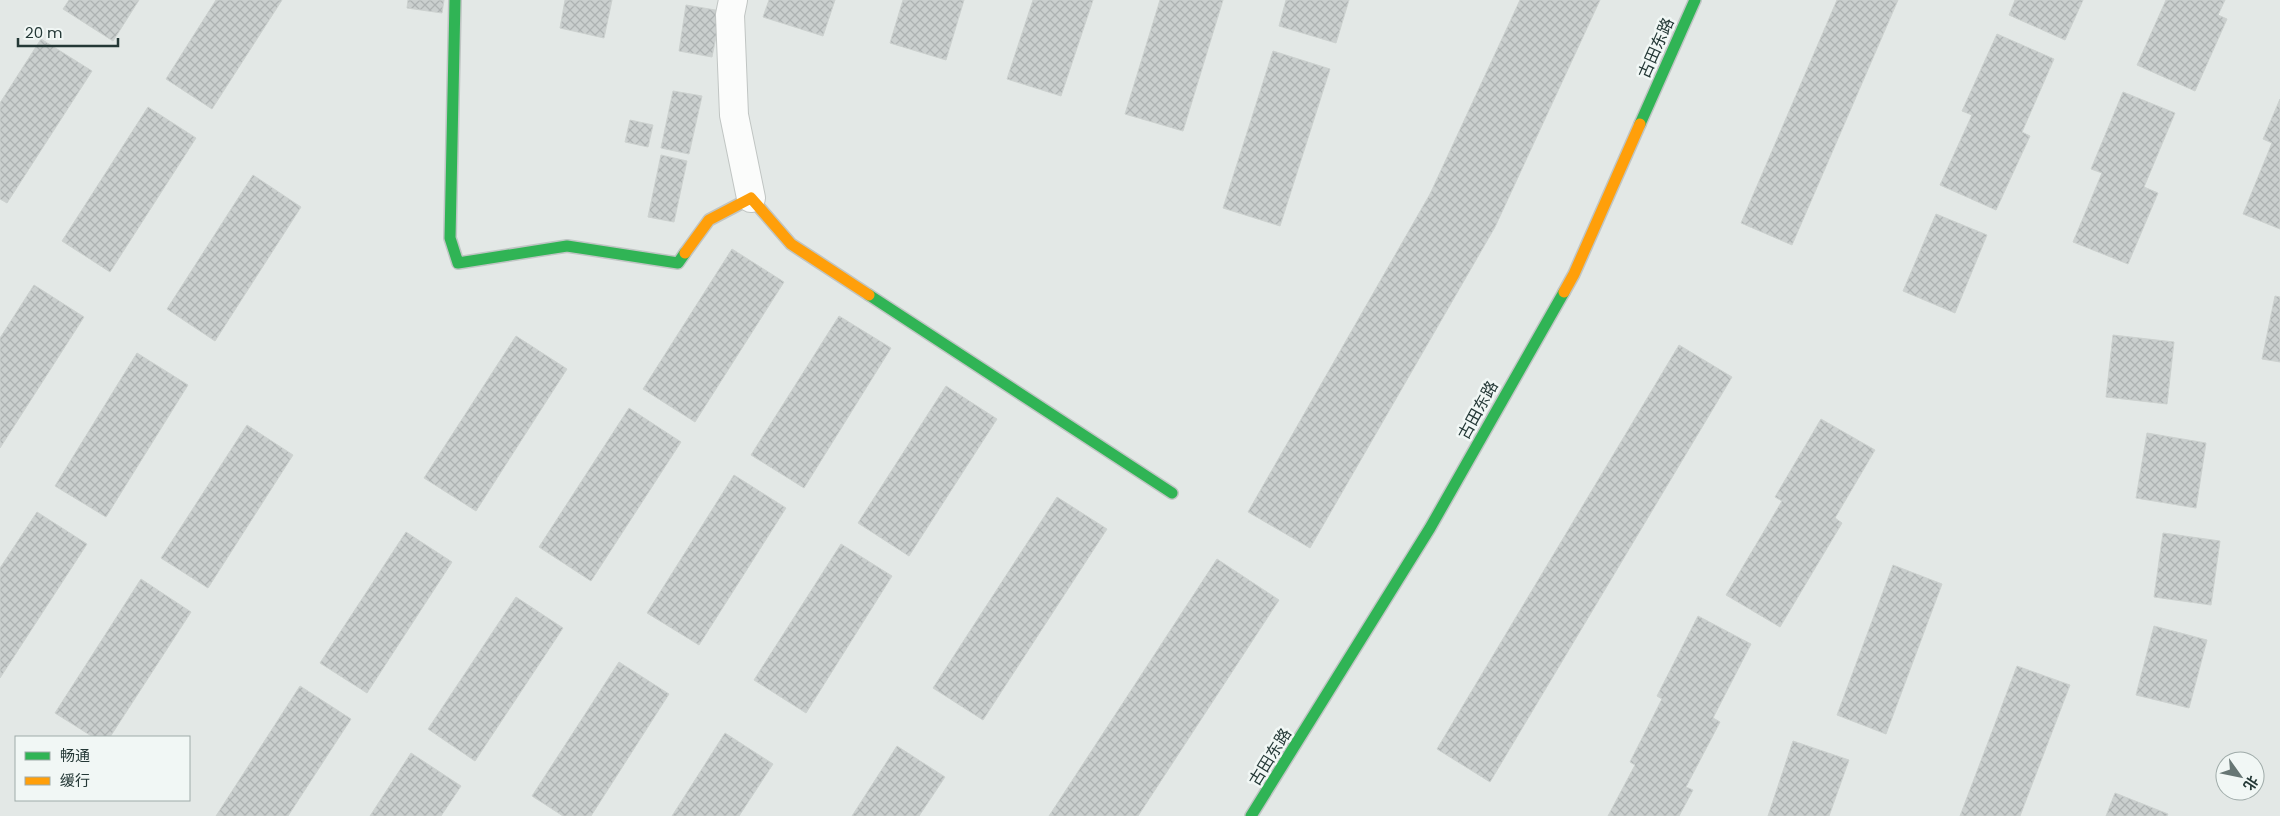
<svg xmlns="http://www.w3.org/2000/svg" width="2280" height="816" font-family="Poppins,'Noto Sans SC',sans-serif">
	<defs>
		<pattern id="building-cross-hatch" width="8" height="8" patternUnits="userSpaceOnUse" patternTransform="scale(1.25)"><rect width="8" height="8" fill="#cacfce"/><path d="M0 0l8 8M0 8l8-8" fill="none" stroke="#adb2b2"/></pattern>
	</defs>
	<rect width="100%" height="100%" fill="#e3e8e6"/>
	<!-- building -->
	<g fill="url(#building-cross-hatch)" stroke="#ccd1cf">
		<path d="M69,0H139L113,41L63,9Z"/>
		<path d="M216,0H282L212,109L166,79Z"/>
		<path d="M408,0H444L442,13L407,8Z"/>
		<path d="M565,0H612L604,38L560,28Z"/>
		<path d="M769,0H835L823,36L763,17Z"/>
		<path d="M903,0H964L946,60L890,43Z"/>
		<path d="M1033,0H1093L1061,96L1007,79Z"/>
		<path d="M1160,0H1223L1183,131L1125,114Z"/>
		<path d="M1286,0H1349L1336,43L1279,26Z"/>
		<path d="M1520,0H1600L1495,227L1310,548L1248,512L1430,194Z"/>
		<path d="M1837,0H1898L1792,245L1741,223Z"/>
		<path d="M2015,0H2083L2065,40L2009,15Z"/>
		<path d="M2166,0H2225L2218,15L2227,19L2195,91L2137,65Z"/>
		<path d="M686,5L721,11L712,57L679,51Z"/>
		<path d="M1997,34L2054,59L2022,132L2030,136L1996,210L1940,185L1972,115L1962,111Z"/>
		<path d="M41,39L92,71L7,203L0,199V103Z"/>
		<path d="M1273,51L1330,69L1280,226L1223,208Z"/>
		<path d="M673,91L702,96L689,154L661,148Z"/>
		<path d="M2123,92L2175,113L2144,187L2158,193L2128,264L2073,242L2102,173L2091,169Z"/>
		<path d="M2280,99V229L2243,214L2272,143L2263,139Z"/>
		<path d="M148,107L196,138L110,272L62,241Z"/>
		<path d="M630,120L653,125L648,147L625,142Z"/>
		<path d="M661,155L687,161L674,222L648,217Z"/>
		<path d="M253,175L301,207L215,341L167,309Z"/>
		<path d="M1936,214L1987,235L1955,313L1903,291Z"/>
		<path d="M732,249L784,282L695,422L643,389Z"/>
		<path d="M34,285L84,317L0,448V338Z"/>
		<path d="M2275,296L2280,297V362L2262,359Z"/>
		<path d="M839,316L891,348L804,488L751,455Z"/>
		<path d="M2113,335L2174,342L2167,404L2106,397Z"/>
		<path d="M516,336L567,369L476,511L424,478Z"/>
		<path d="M1679,345L1732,377L1490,782L1437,749Z"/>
		<path d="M137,353L188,385L106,517L55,486Z"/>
		<path d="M946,386L997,419L909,556L858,523Z"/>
		<path d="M629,408L681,442L591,581L539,547Z"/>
		<path d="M1821,419L1875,450L1835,518L1842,523L1780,627L1726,595L1782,501L1775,497Z"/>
		<path d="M247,425L293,455L208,588L161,558Z"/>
		<path d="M2147,433L2206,443L2196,508L2136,498Z"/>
		<path d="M734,475L786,508L699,645L647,613Z"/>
		<path d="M1057,497L1107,529L983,720L933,688Z"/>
		<path d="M37,512L87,544L0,678V568Z"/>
		<path d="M406,532L452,562L367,693L320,663Z"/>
		<path d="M2163,533L2220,541L2211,605L2154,597Z"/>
		<path d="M841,544L892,576L806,713L754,680Z"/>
		<path d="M1217,559L1279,600L1138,816H1049Z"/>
		<path d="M1893,565L1942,584L1886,734L1837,715Z"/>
		<path d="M141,579L191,612L110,737H93L55,713Z"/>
		<path d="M516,597L563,628L475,761L428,729Z"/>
		<path d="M1698,616L1751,644L1713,718L1720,722L1686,787L1693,790L1679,816H1608L1635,765L1630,762L1662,699L1657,696Z"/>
		<path d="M2154,626L2207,640L2189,708L2136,695Z"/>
		<path d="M619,662L669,694L591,816H563L532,796Z"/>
		<path d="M2017,666L2070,685L2020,816H1960Z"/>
		<path d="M300,686L351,719L288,816H216Z"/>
		<path d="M725,733L773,764L739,816H672Z"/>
		<path d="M1793,741L1849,760L1829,816H1768Z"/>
		<path d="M897,746L945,777L919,816H852Z"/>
		<path d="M411,753L461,786L441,816H370Z"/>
		<path d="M2115,793L2168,814L2167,816H2106Z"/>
	</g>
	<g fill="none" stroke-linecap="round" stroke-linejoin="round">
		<defs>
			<path id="street" d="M733,0L730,15L734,115L751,198"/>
			<g id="fast">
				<path d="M455,0L450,238L458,263L567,246L678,263L685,253"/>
				<path d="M1640,124L1695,0"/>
				<path d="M869,295L1172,493"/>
				<path d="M1251,816L1430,528L1564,292"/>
			</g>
			<g id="slow">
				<path d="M685,253L709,220L751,198L791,244L869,295"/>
				<path d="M1564,292L1574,274L1640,124"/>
			</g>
		</defs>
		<!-- street casing -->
		<use href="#street" stroke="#c0c5c3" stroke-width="30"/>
		<!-- fast casing -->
		<use href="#fast" stroke="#c0c5c4" stroke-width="14"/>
		<!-- slow casing -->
		<use href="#slow" stroke="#c0c5c4" stroke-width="14"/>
		<!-- street -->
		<use href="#street" stroke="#fbfcfb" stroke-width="28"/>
		<!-- fast -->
		<use href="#fast" stroke="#30b455" stroke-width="11"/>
		<!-- slow -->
		<use href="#slow" stroke="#ff9f0a" stroke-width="11"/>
	</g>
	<g text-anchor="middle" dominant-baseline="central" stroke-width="5" stroke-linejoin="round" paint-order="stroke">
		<!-- street labels -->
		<g font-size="16" fill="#243836" stroke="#f1f7f5">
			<text transform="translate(1656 48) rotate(-66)">古田东路</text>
			<text transform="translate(1478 410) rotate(-61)">古田东路</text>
			<text transform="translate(1270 757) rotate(-58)">古田东路</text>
		</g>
	</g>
	<!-- legend -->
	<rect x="15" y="736" width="175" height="65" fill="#f1f7f5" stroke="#9faba9"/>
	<rect x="25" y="752" width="25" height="8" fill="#30b455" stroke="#9faba9"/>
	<text x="60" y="761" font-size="15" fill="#243836">畅通</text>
	<rect x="25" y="777" width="25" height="8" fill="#ff9f0a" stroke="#9faba9"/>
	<text x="60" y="786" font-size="15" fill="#243836">缓行</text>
	<!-- north arrow -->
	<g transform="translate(2240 776) rotate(123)"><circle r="24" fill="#f1f7f5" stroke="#9faba9"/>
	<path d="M0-4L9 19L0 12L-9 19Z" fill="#677674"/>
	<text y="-8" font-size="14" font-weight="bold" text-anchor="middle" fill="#243836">北</text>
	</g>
	<!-- scale -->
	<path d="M18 38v8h100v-8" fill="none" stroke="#243836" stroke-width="2.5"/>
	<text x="25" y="38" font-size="15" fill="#243836" stroke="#f1f7f5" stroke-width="4" paint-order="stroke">20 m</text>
</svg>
